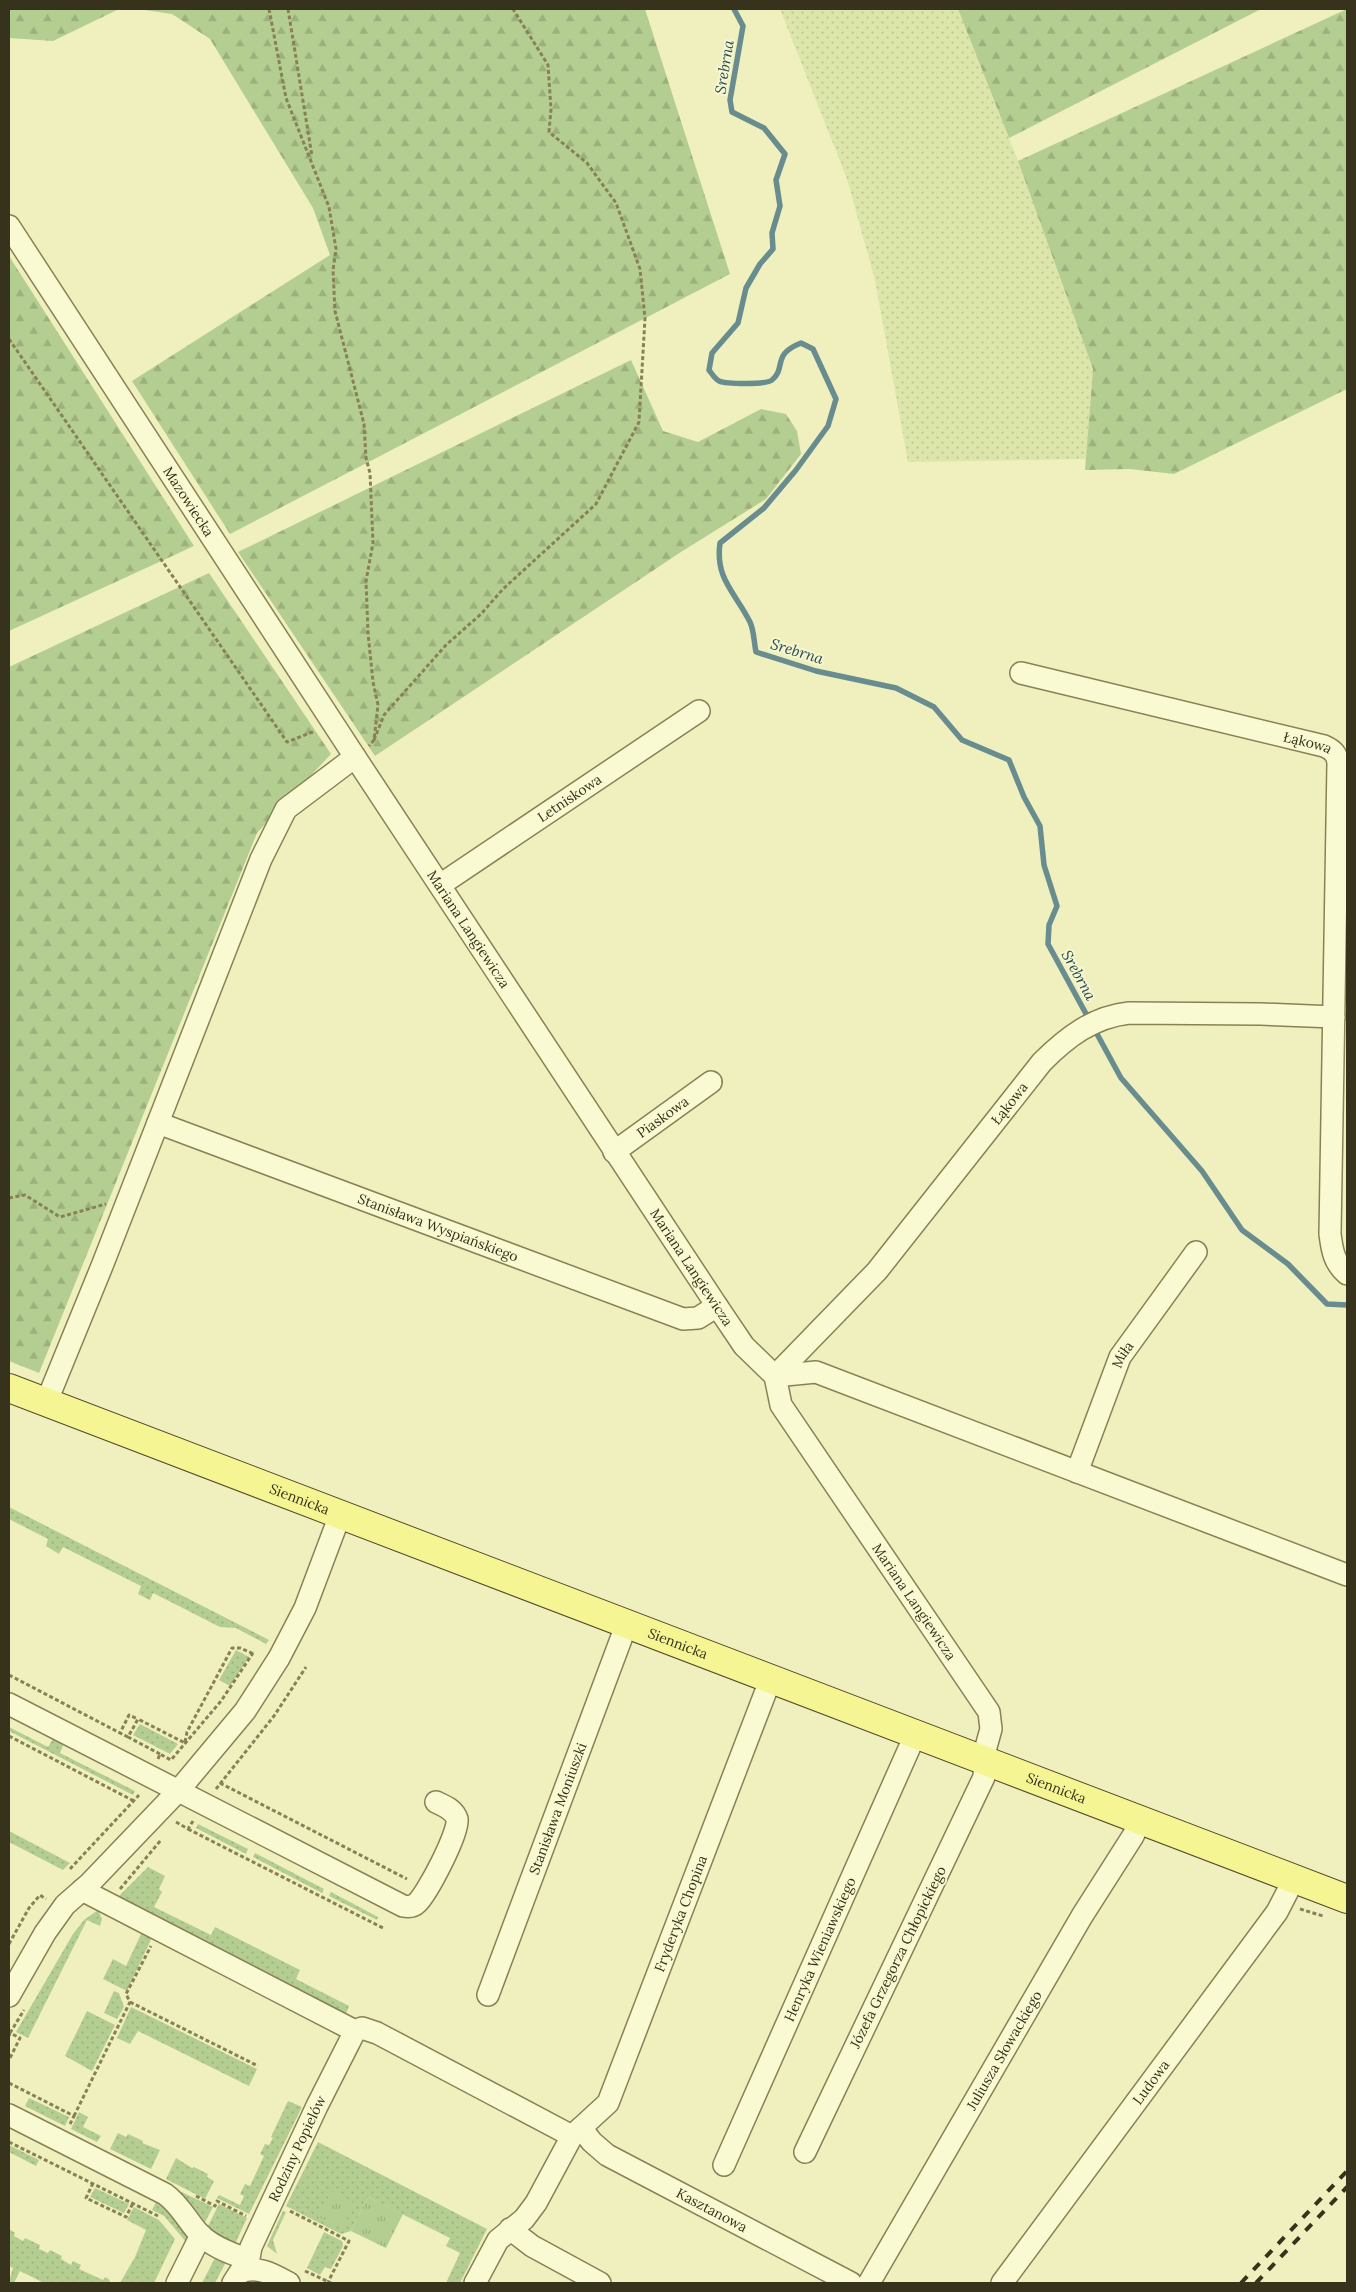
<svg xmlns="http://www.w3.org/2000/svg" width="1356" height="2292" font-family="Lora,serif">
	<defs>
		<pattern id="farmland-dots" width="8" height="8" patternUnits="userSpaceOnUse" patternTransform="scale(1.25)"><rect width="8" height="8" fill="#dce6ab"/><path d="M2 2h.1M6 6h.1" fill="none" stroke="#bdc693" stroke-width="1.8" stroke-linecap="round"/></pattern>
		<pattern id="grass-dots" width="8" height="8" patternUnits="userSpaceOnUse" patternTransform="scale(1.25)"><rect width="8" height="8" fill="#b4ce92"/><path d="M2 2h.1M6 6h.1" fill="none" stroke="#9bb17d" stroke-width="1.8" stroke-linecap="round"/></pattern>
		<pattern id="forest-firs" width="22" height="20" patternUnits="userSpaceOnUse" patternTransform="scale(1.25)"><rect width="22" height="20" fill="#b4ce92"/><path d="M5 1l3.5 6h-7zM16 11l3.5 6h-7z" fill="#9bb17d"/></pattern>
		<pattern id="park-tufts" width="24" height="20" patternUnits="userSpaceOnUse" patternTransform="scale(1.25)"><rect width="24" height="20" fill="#b4ce92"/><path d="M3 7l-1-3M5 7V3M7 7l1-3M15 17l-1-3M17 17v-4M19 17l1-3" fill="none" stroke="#9bb17d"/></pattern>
	</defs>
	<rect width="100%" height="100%" fill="#eff0be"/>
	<!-- farmland -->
	<path fill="url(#farmland-dots)" d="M780,9H958L1018,161L1093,369L1086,459L908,462L875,280L847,179Z"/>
	<!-- grass -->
	<g fill="url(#grass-dots)">
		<path d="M9,1507L269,1640L266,1644L236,1628L220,1627L153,1593L150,1600L138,1594L141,1586L63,1547L59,1554L46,1546L48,1539L9,1519Z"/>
		<path d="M236,1650L249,1657L230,1686L219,1680Z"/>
		<path d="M140,1724L178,1744L170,1754L133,1735Z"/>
		<path d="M9,1727L48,1747L54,1737L64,1743L60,1753L135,1791L133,1795L9,1731Z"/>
		<path d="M198,1824L248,1849L246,1854L196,1828Z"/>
		<path d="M9,1831L70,1863L63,1870L9,1842Z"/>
		<path d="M255,1853L324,1889L322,1893L253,1857Z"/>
		<path d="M148,1867L165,1876L159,1889L162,1892L154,1907L211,1935L215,1927L300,1970L296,1979L349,2006L345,2016L117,1898Z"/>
		<path d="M331,1892L378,1917L377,1920L329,1896Z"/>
		<path d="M98,1910L102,1919L100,1926L87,1920L28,2038L16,2032L73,1934L84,1920Z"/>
		<path d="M123,1917L154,1933L127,1991L103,1979L113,1959L126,1966L141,1934L120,1923Z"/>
		<path d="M114,1991L119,1993L124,2007L117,2019L104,2013Z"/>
		<path d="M131,2007L257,2069L249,2086L138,2031L130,2044L117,2038Z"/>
		<path d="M87,2011L115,2025L92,2071L65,2056Z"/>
		<path d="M29,2098L69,2117L65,2126L25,2106Z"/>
		<path d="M288,2101L302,2107L249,2214L217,2198L219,2195L240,2205L244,2196L240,2194L245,2184L250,2186L264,2156L260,2154L265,2144L269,2145L273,2138L271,2137Z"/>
		<path d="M79,2112L88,2117L83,2127L101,2136L97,2142L71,2129Z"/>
		<path d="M118,2133L126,2137L128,2134L143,2141L142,2143L160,2150L151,2169L110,2149Z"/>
		<path d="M318,2142L487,2229L460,2283H446L460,2253L446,2246L450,2238L368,2197L351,2231L341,2234L286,2206Z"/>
		<path d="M9,2145L39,2160L36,2166L9,2152Z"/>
		<path d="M176,2158L192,2168L194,2167L208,2174L207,2177L214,2181L205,2199L166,2179Z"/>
		<path d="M171,2187L213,2207L204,2224Z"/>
		<path d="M95,2188L129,2204L124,2213L90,2197Z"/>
		<path d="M158,2198L188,2234L187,2243L164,2216L152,2210Z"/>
		<path d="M219,2204L247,2218L235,2244L222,2239L207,2228Z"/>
		<path d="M134,2207L159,2220L175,2239L154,2283H120L135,2257L146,2230L127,2220Z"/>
		<path d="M283,2211L286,2212L273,2240L277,2254L267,2246Z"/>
		<path d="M9,2229L15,2233L14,2236L23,2241L25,2238L40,2245L39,2249L48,2253L50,2250L62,2256L61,2259L71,2265L73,2261L81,2265L79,2269L103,2280L105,2277L110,2280L109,2283H44L20,2271L14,2283L9,2281L13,2268L9,2266Z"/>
		<path d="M324,2232L342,2241L343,2246L331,2269L325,2267L320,2275L307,2268Z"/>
		<path d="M217,2254L227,2260L215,2283H202Z"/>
	</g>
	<!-- forest -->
	<g fill="url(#forest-firs)">
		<path d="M9,9H119L53,41L9,38Z"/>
		<path d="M138,9H645L730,274L230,534L132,381L330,255L313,208L210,39L172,14Z"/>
		<path d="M958,9H1261L1009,138Z"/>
		<path d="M1347,9V389L1174,474L1130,469L1085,470L1093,369L1018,161Z"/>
		<path d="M9,256L194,546L9,631Z"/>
		<path d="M631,360L663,431L698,442L761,409L786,414L797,431L801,454L766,499L681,552L375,756L238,552Z"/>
		<path d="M209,573L331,754L257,833L39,1373L9,1361V667Z"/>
	</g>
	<!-- park -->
	<g fill="url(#park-tufts)">
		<path d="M331,2191L356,2204L343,2229L319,2217Z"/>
		<path d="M368,2197L403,2214L386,2248L351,2231Z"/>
	</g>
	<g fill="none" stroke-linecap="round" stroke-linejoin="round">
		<!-- stream -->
		<path stroke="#698c8f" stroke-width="5.5" d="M734,9L743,26L730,100L732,112L764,128L785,154L776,180L780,206L772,233L773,249L760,264L746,288L738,323L712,353L709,370C712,374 714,378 719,381C726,384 766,385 772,380C787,367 771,355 801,343L813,349L836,399L828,426L796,470L764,508L720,543C715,579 735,592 750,622C754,630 754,643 756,652L816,671L896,688L934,707L962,740L1009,760L1024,797L1040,826L1044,865L1057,906L1049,925L1048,944L1121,1078L1202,1171L1242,1230L1288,1264L1327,1304L1347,1305"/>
		<defs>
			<g id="minor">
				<path id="s1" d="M9,226L355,757L717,1306L744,1346L775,1376L781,1405L989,1712L991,1729L986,1747L984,1777L805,2152"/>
				<path id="s2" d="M1021,673L1324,746C1333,750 1337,754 1338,763L1330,1234C1332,1250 1334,1263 1347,1274"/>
				<path id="s3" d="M440,885L699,711"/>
				<path id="s4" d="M158,1123L683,1319L698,1318L717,1306"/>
				<path id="s5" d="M614,1152L711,1082"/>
				<path id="s6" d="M775,1376L877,1271L1042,1062C1067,1037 1093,1017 1129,1013L1261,1014L1334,1017"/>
				<path d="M775,1376L816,1372L1347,1575"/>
				<path d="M46,1403L102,1266L261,859L286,809L355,757"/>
				<path id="s7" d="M1077,1472L1120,1357L1196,1252"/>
				<path d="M9,1704L403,1906C408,1907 413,1907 417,1903C427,1894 460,1831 457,1819C454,1809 444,1806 436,1802"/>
				<path d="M82,1890L355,2031"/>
				<path id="s8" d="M488,1995L627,1623"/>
				<path d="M9,1996L45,1933L65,1905L89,1884L179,1790L245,1711L279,1658L305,1608L340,1515"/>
				<path d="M355,2031L362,2028L377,2033L572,2136"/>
				<path d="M9,2115L165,2194C179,2204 185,2217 196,2230C208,2245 229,2253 247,2259"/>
				<path id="s9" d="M581,2128L592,2142L607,2155L851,2283"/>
				<path id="s10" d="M724,2165L916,1733"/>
				<path d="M510,2229L532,2246L600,2283"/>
				<path id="s11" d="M247,2269L251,2247L317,2106L355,2031"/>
				<path d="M177,2283L201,2235"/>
				<path d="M233,2283L240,2272C258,2265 274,2275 289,2283"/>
				<path id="s12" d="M475,2283L498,2240L524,2219L536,2203L572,2136L608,2103L771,1678"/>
				<path id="s13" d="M869,2283L1082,1916L1133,1836L1141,1819"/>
				<path id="s14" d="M1002,2283L1277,1912L1294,1879"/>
			</g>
			<g id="major">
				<path id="s15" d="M9,1388L1347,1899"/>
			</g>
		</defs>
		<!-- minor casing -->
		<use href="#minor" stroke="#898156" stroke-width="24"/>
		<!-- major casing -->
		<use href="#major" stroke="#564c2b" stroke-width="30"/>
		<!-- path -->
		<g stroke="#898156" stroke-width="3" stroke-dasharray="4 2.5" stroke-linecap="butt">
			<path d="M269,9L286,98L329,207L336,249L333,270L335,311L364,424L366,458L370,473L373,543L366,581L368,633L373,682L378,705L374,740L369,746"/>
			<path d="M288,9L312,156"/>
			<path d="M9,339L287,742L315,731"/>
			<path d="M374,740L384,715L446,645L481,614L503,589L596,504L639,422L645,318L640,269L616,203L587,163L549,132L551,109L548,65L513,9"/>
			<path d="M9,1198L25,1195L60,1217L106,1204"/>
			<path d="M9,1675L120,1733"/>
			<path d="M9,1736L134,1801"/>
			<path d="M128,1737L120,1733L129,1715L138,1719"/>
			<path d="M185,1742L187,1732L232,1648H240L254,1654"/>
			<path d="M160,1754L128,1737L138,1719L185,1743"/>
			<path d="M158,1759L160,1754L171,1760L221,1701L253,1653"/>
			<path d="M220,1783L407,1879"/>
			<path d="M216,1789L274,1716L306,1667"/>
			<path d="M176,1822L188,1829L193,1821"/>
			<path d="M188,1829L383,1928"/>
			<path d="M70,1869L139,1795"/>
			<path d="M120,1889L161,1840"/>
			<path d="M1300,1909L1323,1916"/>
			<path d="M9,1944L29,1908L40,1895L46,1899"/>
			<path d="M130,2002L258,2066"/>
			<path d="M10,2033L24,2010"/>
			<path d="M9,2036L10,2033L20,2038L9,2060"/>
			<path d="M9,2083L74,2116L70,2124"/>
			<path d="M74,2116L130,2002L126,1994L151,1946"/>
			<path d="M9,2142L158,2216"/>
			<path d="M93,2183L86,2198L126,2217L133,2203"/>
			<path d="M196,2196L215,2206L217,2201L246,2216"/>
			<path d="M290,2211L349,2241L328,2282"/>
			<path d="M305,2271L331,2283"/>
		</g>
		<!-- minor -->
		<use href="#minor" stroke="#f9fad1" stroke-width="21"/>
		<!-- major -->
		<use href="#major" stroke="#f5f693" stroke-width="28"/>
		<!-- rail -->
		<g stroke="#37321b" stroke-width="4" stroke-dasharray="9 9" stroke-linecap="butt">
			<path d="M1241,2283L1347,2171"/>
			<path d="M1256,2283L1347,2187"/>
		</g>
	</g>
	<g text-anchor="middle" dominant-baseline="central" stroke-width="4" stroke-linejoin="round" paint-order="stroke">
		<!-- street labels -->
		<g font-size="14" fill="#37321b" stroke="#f6f7ce">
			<text stroke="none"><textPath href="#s1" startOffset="329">Mazowiecka</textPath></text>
			<text stroke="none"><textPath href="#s2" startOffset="295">Łąkowa</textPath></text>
			<text stroke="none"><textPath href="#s3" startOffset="156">Letniskowa</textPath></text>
			<text stroke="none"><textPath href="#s1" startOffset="840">Mariana Langiewicza</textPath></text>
			<text stroke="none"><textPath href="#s6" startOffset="360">Łąkowa</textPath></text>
			<text stroke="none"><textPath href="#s5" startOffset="60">Piaskowa</textPath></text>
			<text stroke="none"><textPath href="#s4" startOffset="299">Stanisława Wyspiańskiego</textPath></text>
			<text stroke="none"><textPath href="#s1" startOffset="1245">Mariana Langiewicza</textPath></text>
			<text stroke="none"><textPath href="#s7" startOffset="126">Miła</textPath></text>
			<text stroke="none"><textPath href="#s15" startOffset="311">Siennicka</textPath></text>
			<text stroke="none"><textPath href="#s1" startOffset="1650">Mariana Langiewicza</textPath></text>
			<text stroke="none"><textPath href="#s15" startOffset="716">Siennicka</textPath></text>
			<text stroke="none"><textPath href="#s15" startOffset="1121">Siennicka</textPath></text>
			<text stroke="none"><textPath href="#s8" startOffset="199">Stanisława Moniuszki</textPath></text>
			<text stroke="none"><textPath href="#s12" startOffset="430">Fryderyka Chopina</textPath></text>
			<text stroke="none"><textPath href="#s10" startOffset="236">Henryka Wieniawskiego</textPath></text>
			<text transform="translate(898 1957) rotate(-64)">Józefa Grzegorza Chłopickiego</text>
			<text stroke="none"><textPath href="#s13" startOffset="269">Juliusza Słowackiego</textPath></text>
			<text stroke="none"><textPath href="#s14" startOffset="250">Ludowa</textPath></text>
			<text stroke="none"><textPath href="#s11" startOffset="131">Rodziny Popielów</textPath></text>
			<text stroke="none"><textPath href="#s9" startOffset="156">Kasztanowa</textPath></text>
		</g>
		<!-- water labels -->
		<g font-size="15" font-style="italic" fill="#2a4c58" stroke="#f6f7ce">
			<text transform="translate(724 67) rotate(-81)">Srebrna</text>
			<text transform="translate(797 651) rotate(17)">Srebrna</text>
			<text transform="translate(1079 975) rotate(61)">Srebrna</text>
		</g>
	</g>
	<!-- border -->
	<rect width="1356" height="2292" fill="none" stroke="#37321b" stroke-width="20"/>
</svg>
